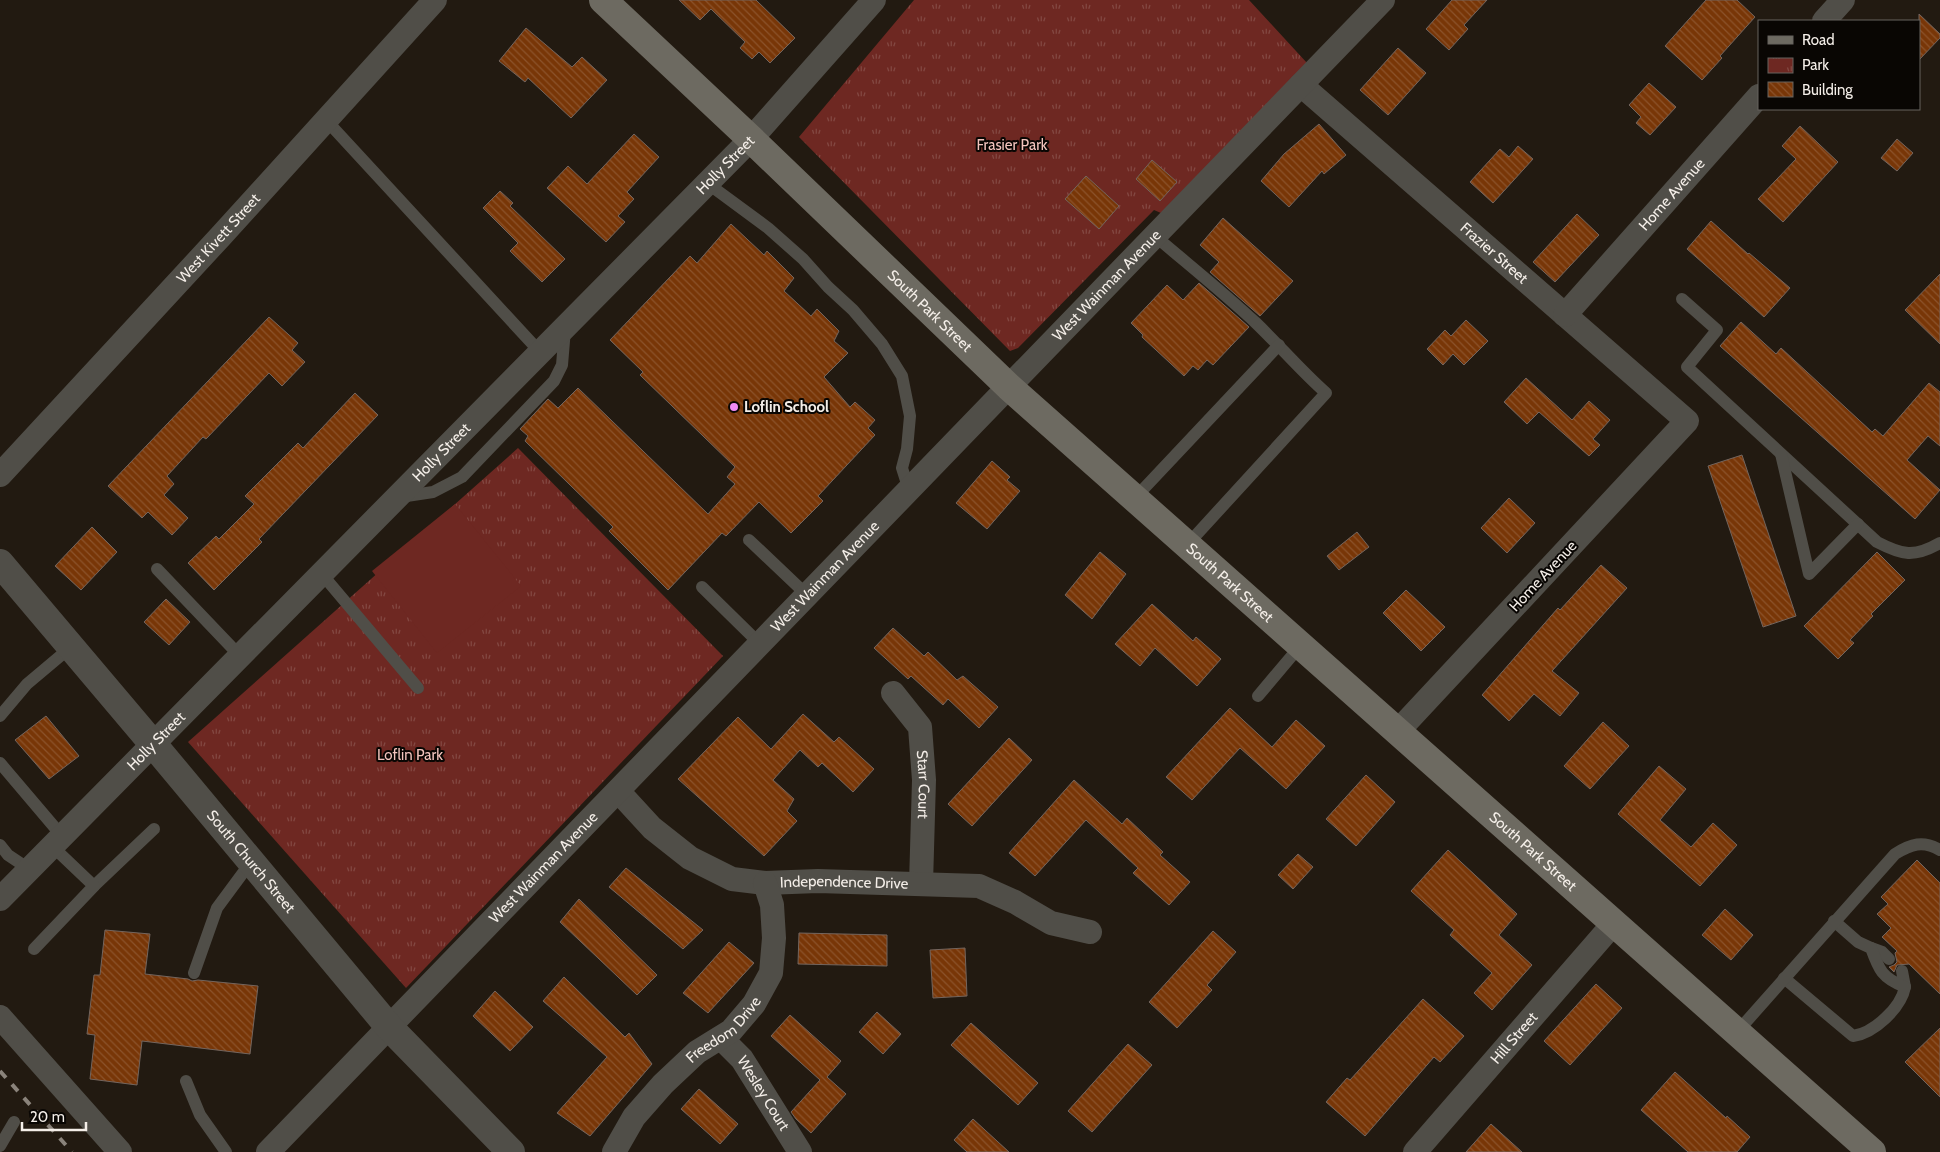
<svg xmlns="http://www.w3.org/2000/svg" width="1940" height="1152" font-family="Cabin,sans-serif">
	<defs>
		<pattern id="park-tufts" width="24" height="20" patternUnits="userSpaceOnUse" patternTransform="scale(1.25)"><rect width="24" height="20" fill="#6e2822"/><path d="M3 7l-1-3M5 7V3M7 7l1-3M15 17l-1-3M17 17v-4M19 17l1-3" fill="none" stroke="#834842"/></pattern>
		<pattern id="building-back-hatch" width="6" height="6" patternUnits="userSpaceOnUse" patternTransform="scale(1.25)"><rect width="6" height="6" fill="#783607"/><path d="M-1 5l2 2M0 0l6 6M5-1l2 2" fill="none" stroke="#8c532b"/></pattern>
	</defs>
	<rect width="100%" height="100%" fill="#221a11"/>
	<!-- park -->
	<g fill="url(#park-tufts)">
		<path d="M914,0H1249L1307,63L1161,213L1154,210L1018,348L1010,351L799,137Z"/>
		<path d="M518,448L723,656L406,988L188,742Z"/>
	</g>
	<!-- garden -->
	<path fill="#6e2822" d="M455,504L521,586L437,653L372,571Z"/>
	<!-- building -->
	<g fill="url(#building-back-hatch)" stroke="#73655e">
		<path d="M679,0H756L795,38L770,63L759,52L752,59L740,48L745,42L711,9L700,20Z"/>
		<path d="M1452,0H1487L1464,25L1468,29L1449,50L1426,29Z"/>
		<path d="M1706,0H1737L1755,17L1720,56L1722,58L1702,80L1665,46Z"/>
		<path d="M1919,14L1940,34V38L1919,60Z"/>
		<path d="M526,28L572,67L582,57L607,80L571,118L528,78L525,82L499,61Z"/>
		<path d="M1398,48L1426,73L1388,115L1360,90Z"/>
		<path d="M1649,83L1676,107L1650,135L1636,123L1641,117L1629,105Z"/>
		<path d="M1319,124L1346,155L1324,174L1322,171L1289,207L1261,181L1284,154Z"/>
		<path d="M1800,126L1838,162L1783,222L1758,199L1796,159L1782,146Z"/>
		<path d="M634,134L659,157L627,192L634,199L618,216L625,222L606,242L547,188L568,166L587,184Z"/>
		<path d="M1897,139L1913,153L1897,171L1881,158Z"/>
		<path d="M1518,146L1533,159L1493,203L1470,182L1500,149L1509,157Z"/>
		<path d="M1152,160L1177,182L1160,201L1136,179Z"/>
		<path d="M1086,176L1119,206L1099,229L1065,199Z"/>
		<path d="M500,191L513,203L510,206L565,259L542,282L510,251L518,243L483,208Z"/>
		<path d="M1577,214L1599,235L1555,282L1533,262Z"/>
		<path d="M1223,218L1293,281L1260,316L1210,272L1219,262L1200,245Z"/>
		<path d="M1711,221L1748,254L1749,253L1790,288L1764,317L1687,249Z"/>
		<path d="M731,224L764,255L767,251L794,278L784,291L811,316L817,309L839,331L834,341L848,353L824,377L850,407L855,402L875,420L868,428L875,435L818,496L823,501L791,533L759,502L726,536L722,533L668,590L609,531L613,527L525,441L528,436L520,429L548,399L558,408L578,388L708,514L735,484L727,477L735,467L640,375L643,372L610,340L690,256L697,263Z"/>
		<path d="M1940,274V344L1905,310Z"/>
		<path d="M1199,283L1249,327L1213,365L1207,360L1198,370L1193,366L1184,376L1142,337L1143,335L1131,323L1167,285L1183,300Z"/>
		<path d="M269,317L298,343L292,350L305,362L282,386L269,373L206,439L203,437L167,476L174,484L164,495L188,518L172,535L148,512L142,518L108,486Z"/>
		<path d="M1466,320L1488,341L1464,365L1453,354L1443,365L1427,349L1445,330L1451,336Z"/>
		<path d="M1741,322L1776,354L1781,348L1872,432L1875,429L1883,436L1929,383L1940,392V446L1928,436L1907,460L1940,490L1915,519L1720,346Z"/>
		<path d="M1526,378L1572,420L1589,401L1610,420L1593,439L1600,445L1589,456L1539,412L1527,424L1504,402Z"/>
		<path d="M355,393L378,415L259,539L262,542L214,590L188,563L216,536L219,539L254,504L245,496L298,443L303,448Z"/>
		<path d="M1742,455L1796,616L1763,627L1708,466Z"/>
		<path d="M992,461L1010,477L1007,480L1020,491L987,529L956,503Z"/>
		<path d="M1509,498L1535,523L1507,553L1481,528Z"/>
		<path d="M92,527L117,552L81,590L55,566Z"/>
		<path d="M1357,532L1369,547L1339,570L1327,556Z"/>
		<path d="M1100,552L1126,574L1092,619L1065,595Z"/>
		<path d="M1877,552L1905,580L1871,614L1873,616L1850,640L1854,643L1838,659L1804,626Z"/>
		<path d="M1601,565L1627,588L1552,671L1579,693L1560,716L1534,694L1509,721L1482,695L1558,608L1560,610Z"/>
		<path d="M1406,590L1445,627L1421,651L1383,613Z"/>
		<path d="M166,599L190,622L169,645L144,622Z"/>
		<path d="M1152,604L1193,641L1196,637L1221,659L1197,686L1155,648L1140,666L1115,644Z"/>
		<path d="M893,628L924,656L928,652L957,680L963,676L998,707L979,728L948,699L943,705L911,676L908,679L874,648Z"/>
		<path d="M1230,708L1272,747L1296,720L1325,746L1286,789L1240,748L1192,800L1166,777Z"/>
		<path d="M803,714L834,742L839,737L874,769L853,792L822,763L818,767L800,750L773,780L794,799L787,811L797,821L764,856L678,779L738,717L771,749Z"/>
		<path d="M46,716L79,756L49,779L15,740Z"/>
		<path d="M1603,722L1629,746L1590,789L1564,766Z"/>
		<path d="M1009,738L1032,760L972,826L948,804Z"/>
		<path d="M1659,766L1686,789L1660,820L1691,847L1713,823L1737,845L1700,886L1618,814Z"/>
		<path d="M1366,775L1395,802L1356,846L1326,819Z"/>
		<path d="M1074,780L1122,824L1127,818L1163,852L1160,855L1190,882L1169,905L1133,873L1138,868L1086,820L1035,876L1009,853Z"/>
		<path d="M1448,850L1517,914L1499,935L1532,965L1492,1010L1474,993L1492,973L1450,935L1454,930L1411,891Z"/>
		<path d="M1298,854L1313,867L1293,889L1278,875Z"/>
		<path d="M1917,860L1940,883V994L1909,964L1897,965L1894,972L1889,967L1894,965L1897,962L1895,953L1897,951L1882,937L1891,928L1877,914L1888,904L1881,897Z"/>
		<path d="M626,868L703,930L683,949L609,887Z"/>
		<path d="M579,899L657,975L637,995L560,922Z"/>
		<path d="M1725,909L1753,935L1731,960L1702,935Z"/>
		<path d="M105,930L150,934L145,974L188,979L192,981L198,980L258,986L250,1054L142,1041L137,1085L90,1079L95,1035L87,1034L94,975H100Z"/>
		<path d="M1213,931L1236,952L1207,985L1212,990L1177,1028L1149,1002Z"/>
		<path d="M799,933L887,935V966L798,964Z"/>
		<path d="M729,942L754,963L708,1013L683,993Z"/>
		<path d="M965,948L967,996L933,998L930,950Z"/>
		<path d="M564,977L625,1037L629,1033L652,1064L590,1136L557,1113L607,1057L543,1001Z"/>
		<path d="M1596,984L1622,1008L1570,1065L1544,1041Z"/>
		<path d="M495,991L533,1027L510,1051L473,1016Z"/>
		<path d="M1423,999L1464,1036L1440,1062L1434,1057L1365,1136L1326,1102L1347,1078L1350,1080Z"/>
		<path d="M877,1012L901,1034L883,1054L859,1032Z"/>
		<path d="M790,1015L841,1061L827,1077L846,1094L811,1133L796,1119L791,1112L820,1080L771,1036Z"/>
		<path d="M971,1023L1038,1083L1018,1105L951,1045Z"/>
		<path d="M1940,1028V1097L1905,1062Z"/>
		<path d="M1128,1044L1152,1065L1092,1132L1068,1111Z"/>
		<path d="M1675,1072L1726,1118L1727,1116L1750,1137L1737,1152H1688L1641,1110Z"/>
		<path d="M699,1089L738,1124L720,1144L681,1109Z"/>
		<path d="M973,1119L1009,1152H967L954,1140Z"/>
		<path d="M1491,1124L1522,1152H1466Z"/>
	</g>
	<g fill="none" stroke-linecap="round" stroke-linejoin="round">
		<!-- service -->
		<g stroke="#504e48" stroke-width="12">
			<path d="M326,120L540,352"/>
			<path d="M707,183L768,228L803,259L828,287L853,310L882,344L902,376L910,416L907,449L902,468L909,490"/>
			<path d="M1155,236C1189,265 1224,293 1256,323C1280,346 1301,371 1326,393L1187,545"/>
			<path d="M1682,299L1717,330L1687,367L1877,542C1902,555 1914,558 1940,543"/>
			<path d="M1781,454L1809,574L1858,524"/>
			<path d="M400,497L433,492L462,477L554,381L562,365L565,329"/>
			<path d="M1134,499L1279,345"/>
			<path d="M749,540L807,595"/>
			<path d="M157,569L240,656"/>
			<path d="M321,573L418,688"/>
			<path d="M702,587L760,644"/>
			<path d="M1258,696L1301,645"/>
			<path d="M0,716L27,684L71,647"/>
			<path d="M0,763L62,836"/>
			<path d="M0,845L8,855L29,869"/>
			<path d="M94,886L154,829"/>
			<path d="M1871,948L1882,952L1889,959"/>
			<path d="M34,949L94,886L52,846"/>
			<path d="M1902,971L1905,987"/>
			<path d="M194,973L217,908L251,862"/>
			<path d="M1784,978L1853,1036C1874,1033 1901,1008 1905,987C1882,978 1879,970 1871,948L1858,942L1834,921"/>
			<path d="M1737,1032L1895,854C1911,844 1923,840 1940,850"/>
			<path d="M186,1081L200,1115L226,1152"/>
			<path d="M0,1146L14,1122"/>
		</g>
		<!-- minor -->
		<g stroke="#504e48" stroke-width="24">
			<path d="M1824,21L1843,0"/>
			<path id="s1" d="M1301,85L1687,421L1398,731"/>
			<path id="s2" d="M1565,315L1759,96"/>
			<path id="s3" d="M0,475L220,237L435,0"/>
			<path id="s4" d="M893,693L920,727L924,780L921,884"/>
			<path id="s5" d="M618,791L652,828L690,858L732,879L765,883L818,881L979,886L1015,902L1051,923L1090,932"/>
			<path id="s6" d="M0,899L751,139L874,0"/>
			<path d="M0,1017L120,1152"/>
			<path id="s7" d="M721,1038L742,1059L800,1152"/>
			<path id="s8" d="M268,1152L1383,0"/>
			<path id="s9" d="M614,1152L634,1117L663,1084L697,1052L731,1031L754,1004L771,973L774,938L772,905L765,883"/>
			<path id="s10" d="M1415,1152L1614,923"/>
		</g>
		<!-- tertiary -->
		<path stroke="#504e48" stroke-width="28" id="s11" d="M0,563L153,744L389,1027L511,1152"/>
		<!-- secondary -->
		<path stroke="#6d6a61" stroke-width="28" id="s12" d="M603,0L751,139L1009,387L1872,1152"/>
		<!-- rail -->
		<path stroke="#8a837b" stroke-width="4" stroke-dasharray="9 9" stroke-linecap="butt" d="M0,1071L72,1152"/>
	</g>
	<!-- markers -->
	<circle fill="#f08bf6" stroke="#090603" stroke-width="2" cx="734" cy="407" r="5"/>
	<g text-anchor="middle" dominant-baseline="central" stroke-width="4" stroke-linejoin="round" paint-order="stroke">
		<!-- park labels -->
		<g font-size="15" fill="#f3c4bd" stroke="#090603">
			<text x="1012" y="145">Frasier Park</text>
			<text x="410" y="755">Loflin Park</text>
		</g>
		<!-- street labels -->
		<g font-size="15" fill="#f4eee8" stroke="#090603">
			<text stroke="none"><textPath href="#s6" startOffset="1032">Holly Street</textPath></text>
			<text stroke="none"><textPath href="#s2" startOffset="161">Home Avenue</textPath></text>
			<text stroke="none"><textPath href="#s3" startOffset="322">West Kivett Street</textPath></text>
			<text stroke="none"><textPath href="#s1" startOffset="256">Frazier Street</textPath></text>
			<text stroke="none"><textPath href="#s8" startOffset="1206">West Wainman Avenue</textPath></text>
			<text stroke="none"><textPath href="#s12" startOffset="451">South Park Street</textPath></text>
			<text stroke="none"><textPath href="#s6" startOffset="628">Holly Street</textPath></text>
			<text stroke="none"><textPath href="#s8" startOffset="801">West Wainman Avenue</textPath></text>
			<text transform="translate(1543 576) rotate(-47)">Home Avenue</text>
			<text stroke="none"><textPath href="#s12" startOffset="856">South Park Street</textPath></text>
			<text stroke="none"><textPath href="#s6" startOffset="222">Holly Street</textPath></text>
			<text stroke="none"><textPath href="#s4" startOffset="101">Starr Court</textPath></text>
			<text stroke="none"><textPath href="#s12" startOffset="1261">South Park Street</textPath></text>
			<text stroke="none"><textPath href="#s11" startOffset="390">South Church Street</textPath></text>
			<text stroke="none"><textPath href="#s8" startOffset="396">West Wainman Avenue</textPath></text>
			<text stroke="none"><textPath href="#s5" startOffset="258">Independence Drive</textPath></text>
			<text stroke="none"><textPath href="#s9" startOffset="166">Freedom Drive</textPath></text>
			<text stroke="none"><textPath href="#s10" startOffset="151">Hill Street</textPath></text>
			<text stroke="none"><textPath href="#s7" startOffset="70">Wesley Court</textPath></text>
		</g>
		<!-- poi labels -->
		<g font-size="15" font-weight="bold" fill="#f4eee8" stroke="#090603" text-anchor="start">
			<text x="744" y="407">Loflin School</text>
		</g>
	</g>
	<!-- legend -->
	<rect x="1758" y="20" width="162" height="90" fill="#090603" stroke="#67635f"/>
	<rect x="1768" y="36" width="25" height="8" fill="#6d6a61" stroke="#67635f"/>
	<text x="1802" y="45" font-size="15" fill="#f4eee8">Road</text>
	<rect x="1768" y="58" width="25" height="15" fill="url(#park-tufts)" stroke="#67635f"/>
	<text x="1802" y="70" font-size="15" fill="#f4eee8">Park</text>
	<rect x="1768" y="82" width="25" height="15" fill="url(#building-back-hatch)" stroke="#67635f"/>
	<text x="1802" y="95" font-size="15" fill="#f4eee8">Building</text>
	<!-- scale -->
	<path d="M22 1122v8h64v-8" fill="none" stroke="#f4eee8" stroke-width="2.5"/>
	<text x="30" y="1122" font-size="15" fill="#f4eee8" stroke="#090603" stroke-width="4" paint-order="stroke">20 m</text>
</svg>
